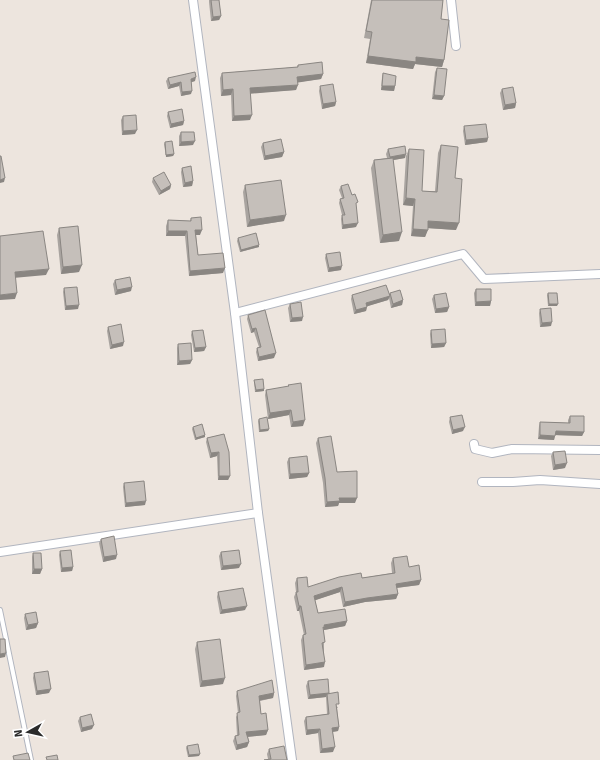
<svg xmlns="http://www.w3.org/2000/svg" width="600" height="760" font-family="'Fira Sans',sans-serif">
	<rect width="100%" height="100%" fill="#ede5de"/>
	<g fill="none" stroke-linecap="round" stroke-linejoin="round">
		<defs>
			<path id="service" d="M0,610L31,760"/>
			<g id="minor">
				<path d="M193,0L235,313L258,513L292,760"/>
				<path d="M451,0L456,46"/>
				<path d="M235,313L463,254L484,279L600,274"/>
				<path d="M474,444L475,449L492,453L512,449L600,450"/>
				<path d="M482,482H513L540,480L600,484"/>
				<path d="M0,552L258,513"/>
			</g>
		</defs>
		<!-- service casing -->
		<use href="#service" stroke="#b1b5bf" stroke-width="6"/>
		<!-- minor casing -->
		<use href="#minor" stroke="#b1b5bf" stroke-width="10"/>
		<!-- service -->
		<use href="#service" stroke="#fff" stroke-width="4"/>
		<!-- minor -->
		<use href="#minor" stroke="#fff" stroke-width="8"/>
	</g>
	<!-- wall -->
	<g fill="#a9a4a0">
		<path d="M209,0H219L221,16L219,20L211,21L209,2Z"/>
		<path d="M371,0H443L441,19L444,60L442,67L415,64L413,69L366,63L370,39L364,38Z"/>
		<path d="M298,65L323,74L321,79L298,82L296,90L251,93L250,120L232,121L231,95L221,96L220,78L222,73L297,67Z"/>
		<path d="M437,68L444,96L442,100L432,99L435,72Z"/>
		<path d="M383,73L395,86L394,91L381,90L382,77Z"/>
		<path d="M168,78L195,81L191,82V94L181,96L179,86L168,89L166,81Z"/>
		<path d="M320,86L336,102L335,106L322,109L319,91Z"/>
		<path d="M502,89L516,103L515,108L503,110L500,93Z"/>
		<path d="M168,112L184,121L183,125L170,128L167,116Z"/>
		<path d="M123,116L135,134L122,135L121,120Z"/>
		<path d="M464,126L488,138L487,142L465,145L463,131Z"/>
		<path d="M181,132L193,145L179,146V136Z"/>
		<path d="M165,142L174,154L173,156L166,157L164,144Z"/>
		<path d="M263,143L284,152L282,157L264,160L261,147Z"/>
		<path d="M441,145L455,178L456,230L428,228L425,237L411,236L413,206L403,205L406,156L409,149L422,191H435L438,153Z"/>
		<path d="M388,149L405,158L393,160L399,241L380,243L371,168L374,160L387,158L386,154Z"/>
		<path d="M182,168L193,181L192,186L183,187L181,172Z"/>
		<path d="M153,178L171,185L170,189L159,195L152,182Z"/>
		<path d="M245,185L284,221L247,227L243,192Z"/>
		<path d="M341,186L352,195L356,207V227L342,229L341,219L342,215L339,203L340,199L342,198L339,190Z"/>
		<path d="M191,218L200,235H196L198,255L223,273L189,276L185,236H166V226L168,220L190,221Z"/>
		<path d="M59,228L79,272L61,274L57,235Z"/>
		<path d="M238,238L259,247L240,252L237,241Z"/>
		<path d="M326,254L341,270L328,272L325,258Z"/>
		<path d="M115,280L131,291L115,295L113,284Z"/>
		<path d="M64,288L78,309L65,310L63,292Z"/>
		<path d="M476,289L491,301L490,306H475L474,293Z"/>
		<path d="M390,293L403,300L402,305L391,308L389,298L388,300L367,306L366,311L354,314L351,299L352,295H389Z"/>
		<path d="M548,293L557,306H548L547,295Z"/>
		<path d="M434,295L449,307L447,312L435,313L432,299Z"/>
		<path d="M290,304L302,321L290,322L288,308Z"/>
		<path d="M540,309L551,326L540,327L539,313Z"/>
		<path d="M248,315L274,358L258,361L256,352L257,348L259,347L254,332L251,333L247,319Z"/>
		<path d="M108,327L123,346L110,349L107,331Z"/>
		<path d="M431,330L446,343L444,347L431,348L430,334Z"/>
		<path d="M192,331L206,347L204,351L194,352L191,335Z"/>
		<path d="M178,344L192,360L190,364L177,365V348Z"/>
		<path d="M254,380L264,389V391L255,392L254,382Z"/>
		<path d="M288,385L303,426L291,427L289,415L268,419L265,395L266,390L288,387Z"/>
		<path d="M570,416L584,432L582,436L555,435L554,440L538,439L539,426L540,422L568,423V420Z"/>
		<path d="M450,417L463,431L452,434L449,422Z"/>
		<path d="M259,419L269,429L268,431L259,432L258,421Z"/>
		<path d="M193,427L205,435V437L195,440L192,429Z"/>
		<path d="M224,434L230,476L228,480H218L217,456L210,458L206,442L207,438Z"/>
		<path d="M318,438L337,472L355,503H339L338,506L325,507L323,483L316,443Z"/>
		<path d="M553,452L565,468L553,470L551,456Z"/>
		<path d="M289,458L309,473L307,477L289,479L287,462Z"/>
		<path d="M124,483L145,505L125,507L123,487Z"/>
		<path d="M101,539L116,559L103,562L99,543Z"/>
		<path d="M60,551L73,567L72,571L61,572L59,555Z"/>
		<path d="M221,552L239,568L221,570L219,556Z"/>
		<path d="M33,553L42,569L40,574H32V557Z"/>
		<path d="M393,558L409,567L421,580L419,585L397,588L398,594L396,599L365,602L343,607L340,592L315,600L318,613L347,621L345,626L324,630V667L304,670L301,640L303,635H304L299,611H297L294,597L296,592L295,583L297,578L308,587L392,573L391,563Z"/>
		<path d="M218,592L245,610L220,614L217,597Z"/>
		<path d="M25,614L38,623L36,628L26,630L24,618Z"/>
		<path d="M197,642L223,684L200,687L195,649Z"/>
		<path d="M34,673L49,693L36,695L33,678Z"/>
		<path d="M308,681L329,693L338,708H337L339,727L338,731L333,732V752L320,753L318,733L306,735L304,721L306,717L327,714L326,697L308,699L306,686Z"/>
		<path d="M237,691L274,693L273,698L260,701L261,714L268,730L266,735L248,737L249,742L247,747L236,750L233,741L235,736H237L236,717L238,713L236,696Z"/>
		<path d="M80,717L92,729L81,732L78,721Z"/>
		<path d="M187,746L199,756L188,757L186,748Z"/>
		<path d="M269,749L287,760L268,759L267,754Z"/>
	</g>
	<!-- shaded-wall -->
	<g fill="#8a8682">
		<path d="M221,16L219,20L211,21L213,17Z"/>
		<path d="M368,56L416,57L444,60L442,67L415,64L413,69L366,63Z"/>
		<path d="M323,74L321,79L295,83L297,77Z"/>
		<path d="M196,77L195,81L189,83L191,79Z"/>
		<path d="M181,82L179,86L168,89L170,85Z"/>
		<path d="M298,85L296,90L248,94L250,88Z"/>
		<path d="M382,86H395L394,91L381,90Z"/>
		<path d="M233,89L231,95L221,96L223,90Z"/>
		<path d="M192,91L191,94L181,96L182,92Z"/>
		<path d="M434,95L444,96L442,100L432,99Z"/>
		<path d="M336,102L335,106L322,109L323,104Z"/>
		<path d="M516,103L515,108L503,110L505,105Z"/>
		<path d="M252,115L250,120L232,121L234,116Z"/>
		<path d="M184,121L183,125L170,128L171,124Z"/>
		<path d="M137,130L135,134L122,135L123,131Z"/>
		<path d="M488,138L487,142L465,145L466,140Z"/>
		<path d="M195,141L193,145L179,146L181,142Z"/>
		<path d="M284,152L282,157L264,160L265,156Z"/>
		<path d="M174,154L173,156L166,157V155Z"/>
		<path d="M406,154L405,158L388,161L390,157Z"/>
		<path d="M5,178L4,182L0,183V180Z"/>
		<path d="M193,181L192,186L183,187L185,183Z"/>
		<path d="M171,185L170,189L159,195L161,191Z"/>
		<path d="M406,198L415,199L413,206L403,205Z"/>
		<path d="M286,215L284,221L247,227L250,220Z"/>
		<path d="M428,221L459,223L456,230L426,228Z"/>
		<path d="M358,223L356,227L342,229L343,225Z"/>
		<path d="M413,229L428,230L425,237L411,236Z"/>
		<path d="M195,230H202L200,235H193Z"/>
		<path d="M168,231H187L185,236H166Z"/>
		<path d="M402,232L399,241L380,243L383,235Z"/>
		<path d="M259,245V247L240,252L241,250Z"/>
		<path d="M82,265L79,272L61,274L63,267Z"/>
		<path d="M342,266L341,270L328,272L329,268Z"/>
		<path d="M225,268L223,273L189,276L190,271Z"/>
		<path d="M49,269L46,275L13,278L15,272Z"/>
		<path d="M132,287L131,291L115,295L117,290Z"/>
		<path d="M17,293L15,299L0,300V295Z"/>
		<path d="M390,296L388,300L365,307L366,303Z"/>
		<path d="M403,300L402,305L391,308L393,304Z"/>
		<path d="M491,301L490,306H475L476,302Z"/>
		<path d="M549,304H558L557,306H548Z"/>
		<path d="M79,305L78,309L65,310L66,306Z"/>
		<path d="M367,307L366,311L354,314L356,310Z"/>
		<path d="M449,307L447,312L435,313L436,309Z"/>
		<path d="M303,317L302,321L290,322L292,318Z"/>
		<path d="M552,322L551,326L540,327L542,323Z"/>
		<path d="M256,328L254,332L251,333L252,329Z"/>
		<path d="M124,342L123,346L110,349L112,345Z"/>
		<path d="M446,343L444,347L431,348L432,344Z"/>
		<path d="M206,347L204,351L194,352L195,348Z"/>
		<path d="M276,353L274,358L258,361L259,357Z"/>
		<path d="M192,360L190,364L177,365L179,361Z"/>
		<path d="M264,389V391L255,392L256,390Z"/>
		<path d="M291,410L289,415L268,419L270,413Z"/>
		<path d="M305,420L303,426L291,427L293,422Z"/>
		<path d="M465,427L463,431L452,434L453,430Z"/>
		<path d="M269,429L268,431L259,432L260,430Z"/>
		<path d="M556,431L584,432L582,436L554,435Z"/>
		<path d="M205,435V437L195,440L196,438Z"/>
		<path d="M540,435L555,436L554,440L538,439Z"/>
		<path d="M219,452L217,456L210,458L211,453Z"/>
		<path d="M567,463L565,468L553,470L555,465Z"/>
		<path d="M309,473L307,477L289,479L290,474Z"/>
		<path d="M219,476H230L228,480H218Z"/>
		<path d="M339,498H357L355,503H339L338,506L325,507L327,502Z"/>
		<path d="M146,501L145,505L125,507L126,503Z"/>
		<path d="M117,555L116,559L103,562L104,557Z"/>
		<path d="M241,564L239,568L221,570L223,566Z"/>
		<path d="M73,567L72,571L61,572L62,568Z"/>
		<path d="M34,569H42L40,574H32Z"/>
		<path d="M421,580L419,585L395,588L396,584Z"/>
		<path d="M342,587L340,592L313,601L314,596Z"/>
		<path d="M398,594L396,599L365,602L343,607L345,602L367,598Z"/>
		<path d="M247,606L245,610L220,614L222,610Z"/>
		<path d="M299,606H301L299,611H297Z"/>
		<path d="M347,621L345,626L324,630L323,627L324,625Z"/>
		<path d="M38,623L36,628L26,630L28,625Z"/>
		<path d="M6,653L5,657L0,658V654Z"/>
		<path d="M325,662L324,667L304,670L306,665Z"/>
		<path d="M225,678L223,684L200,687L202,681Z"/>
		<path d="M51,689L49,693L36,695L37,691Z"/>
		<path d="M274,693L273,698L257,701L259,696Z"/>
		<path d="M329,693L327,694L326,697L308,699L310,695Z"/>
		<path d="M94,725L92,729L81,732L82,728Z"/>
		<path d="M339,727L338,731L331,732L332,728Z"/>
		<path d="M320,729L318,733L306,735L307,730Z"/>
		<path d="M268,730L266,735L245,737L246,732Z"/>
		<path d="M249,742L247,747L236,750L237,745Z"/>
		<path d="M335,747L333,752L320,753L322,749Z"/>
		<path d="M200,754L199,756L188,757L189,755Z"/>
	</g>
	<!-- building -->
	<g fill="#c5bfba" stroke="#8a8682">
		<path d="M211,0H219L221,16L213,17Z"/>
		<path d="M372,0H443L441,19L449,20L444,60L416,57V62L368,56L372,32L366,31Z"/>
		<path d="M322,62L323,74L297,77L298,85L250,88L252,115L234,116L233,89L223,90L222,73L298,67V65Z"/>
		<path d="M437,68L447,69L444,96L434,95Z"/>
		<path d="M195,72L196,77L191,79L192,91L182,92L181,82L170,85L168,78Z"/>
		<path d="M383,73L396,76L395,86H382Z"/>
		<path d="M333,84L336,102L323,104L320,86Z"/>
		<path d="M513,87L516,103L505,105L502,89Z"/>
		<path d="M182,109L184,121L171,124L168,112Z"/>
		<path d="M136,115L137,130L123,131V116Z"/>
		<path d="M486,124L488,138L466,140L464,126Z"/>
		<path d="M181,132H194L195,141L181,142Z"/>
		<path d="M281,139L284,152L265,156L263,143Z"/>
		<path d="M172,141L174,154L166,155L165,142Z"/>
		<path d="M441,145L458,147L455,178L462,179L459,223L428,221V230L413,229L415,199L406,198L409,149L424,150L422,191L437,192Z"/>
		<path d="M405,146L406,154L390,157L388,149Z"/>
		<path d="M0,156H1L5,178L0,180Z"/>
		<path d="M393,158L402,232L383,235L374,160Z"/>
		<path d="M191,166L193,181L185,183L182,168Z"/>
		<path d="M164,172L171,185L161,191L153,178Z"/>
		<path d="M281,180L286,215L250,220L245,185Z"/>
		<path d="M348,184L352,195L355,194L358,202L356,203L358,223L343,225L342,215H345L340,199L344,198L341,186Z"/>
		<path d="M201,217L202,230H195L198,255L223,253L225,268L190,271L187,231H168V220L191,221V218Z"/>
		<path d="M78,226L82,265L63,267L59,228Z"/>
		<path d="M43,231L49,269L15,272L17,293L0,295V236Z"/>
		<path d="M256,233L259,245L241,250L238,238Z"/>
		<path d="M340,252L342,266L329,268L326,254Z"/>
		<path d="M130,277L132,287L117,290L115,280Z"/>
		<path d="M386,285L390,296L366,303L367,307L356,310L352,295Z"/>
		<path d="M77,287L79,305L66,306L64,288Z"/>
		<path d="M476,289H491V301L476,302Z"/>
		<path d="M400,290L403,300L393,304L390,293Z"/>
		<path d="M446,293L449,307L436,309L434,295Z"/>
		<path d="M548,293H557L558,304H549Z"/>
		<path d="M301,302L303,317L292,318L290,304Z"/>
		<path d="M551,308L552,322L542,323L540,309Z"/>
		<path d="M265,310L276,353L259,357L257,348L261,347L256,328L252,329L248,315Z"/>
		<path d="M121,324L124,342L112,345L108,327Z"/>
		<path d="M445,329L446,343L432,344L431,330Z"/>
		<path d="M203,330L206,347L195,348L192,331Z"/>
		<path d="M191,343L192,360L179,361L178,344Z"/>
		<path d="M263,379L264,389L256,390L254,380Z"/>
		<path d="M301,383L305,420L293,422L291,410L270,413L266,390L289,386L288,385Z"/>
		<path d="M462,415L465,427L453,430L450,417Z"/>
		<path d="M570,416H584V432L556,431L555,436L540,435V422L570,423Z"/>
		<path d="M267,417L269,429L260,430L259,419Z"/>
		<path d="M202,424L205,435L196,438L193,427Z"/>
		<path d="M224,434L229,452L230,476H219V452L211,453L207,438Z"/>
		<path d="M331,436L337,472L357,471V498H339L340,501L327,502L325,478L318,438Z"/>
		<path d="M565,451L567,463L555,465L553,452Z"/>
		<path d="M307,456L309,473L290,474L289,458Z"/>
		<path d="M144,481L146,501L126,503L124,483Z"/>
		<path d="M114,536L117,555L104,557L101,539Z"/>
		<path d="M71,550L73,567L62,568L60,551Z"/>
		<path d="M239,550L241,564L223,566L221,552Z"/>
		<path d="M33,553H41L42,569H34Z"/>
		<path d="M407,556L409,567L419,565L421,580L396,584L398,594L367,598L345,602L342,587L314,596L318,613L345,609L347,621L324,625L325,627H323L325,642L322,643L325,662L306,665L303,635L306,634L301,606H299L296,592H298L297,578L307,577L308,587L339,577L361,573L362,578L395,573L393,558Z"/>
		<path d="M243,588L247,606L222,610L218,592Z"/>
		<path d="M36,612L38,623L28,625L25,614Z"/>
		<path d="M0,639H5L6,653L0,654Z"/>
		<path d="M220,639L225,678L202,681L197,642Z"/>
		<path d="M48,671L51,689L37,691L34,673Z"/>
		<path d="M328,679L329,693L310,695L308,681Z"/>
		<path d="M272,680L274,693L259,696L261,714L266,713L268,730L246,732L249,742L237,745L235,736L239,735L237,713L240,712L237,691Z"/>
		<path d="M338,692L339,704H336L339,727L332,728L335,747L322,749L320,729L307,730L306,717L329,714L327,694Z"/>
		<path d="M91,714L94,725L82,728L80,717Z"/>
		<path d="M198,744L200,754L189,755L187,746Z"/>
		<path d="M284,746L287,760H264L271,759L269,749Z"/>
		<path d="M28,753L30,760H14L13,756Z"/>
		<path d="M57,755L58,760H47L46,757Z"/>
	</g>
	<!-- north arrow -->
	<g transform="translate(28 732) rotate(262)" stroke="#ffffff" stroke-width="3" paint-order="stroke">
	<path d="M0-3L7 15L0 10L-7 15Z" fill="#2b2b2b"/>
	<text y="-6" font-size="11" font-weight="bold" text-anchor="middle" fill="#2b2b2b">N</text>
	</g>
</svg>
